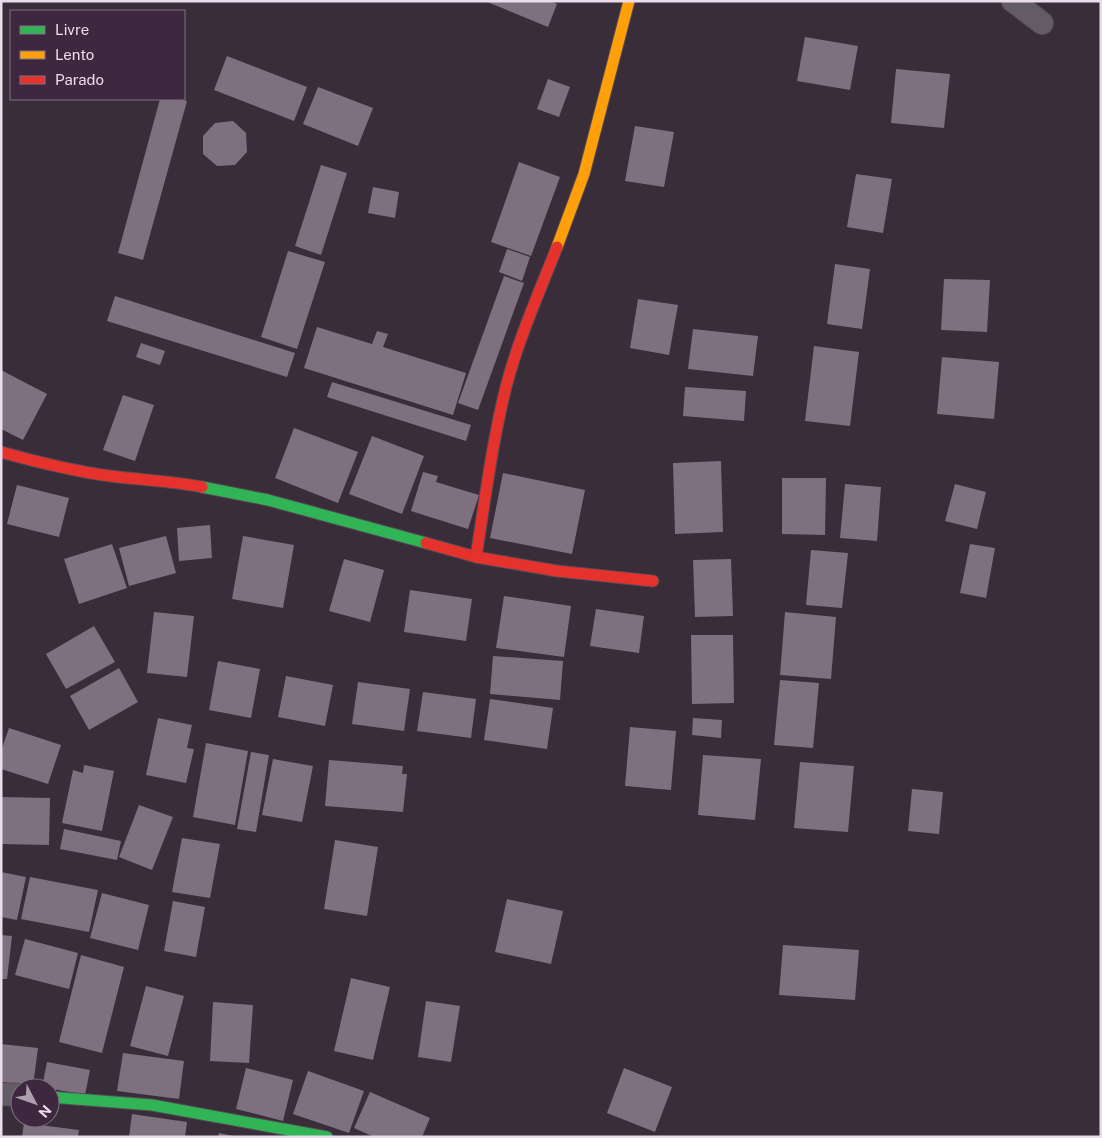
<svg xmlns="http://www.w3.org/2000/svg" width="1102" height="1138" font-family="'Public Sans',sans-serif">
	<rect width="100%" height="100%" fill="#392d3a"/>
	<!-- building -->
	<g fill="#7e707f">
		<path d="M485,1H550L557,4L548,27Z"/>
		<path d="M805,37L858,46L850,90L797,81Z"/>
		<path d="M227,56L307,87L294,121L214,90Z"/>
		<path d="M896,69L950,74L944,128L891,123Z"/>
		<path d="M548,79L570,87L559,117L537,109Z"/>
		<path d="M318,87L373,108L358,146L303,124Z"/>
		<path d="M160,99H178L187,101L143,260L118,253Z"/>
		<path d="M233,121L246,133L247,152L235,165L217,166L203,154V136L215,123Z"/>
		<path d="M635,126L674,132L664,187L625,181Z"/>
		<path d="M519,162L560,177L531,256L491,242Z"/>
		<path d="M321,165L347,173L321,255L295,246Z"/>
		<path d="M856,174L892,179L883,233L847,227Z"/>
		<path d="M373,187L399,192L395,218L368,213Z"/>
		<path d="M507,249L530,257L522,281L499,272Z"/>
		<path d="M288,251L325,262L297,349L261,337Z"/>
		<path d="M835,264L870,269L862,329L827,324Z"/>
		<path d="M504,276L524,283L478,410L458,403Z"/>
		<path d="M944,279L990,280L987,332L941,330Z"/>
		<path d="M115,296L295,353L287,377L107,321Z"/>
		<path d="M638,299L678,305L669,355L630,348Z"/>
		<path d="M317,327L372,344L377,331L388,334L383,347L466,373L453,415L304,368Z"/>
		<path d="M693,329L758,336L753,376L688,369Z"/>
		<path d="M141,343L165,351L160,365L136,357Z"/>
		<path d="M814,346L859,352L850,426L805,421Z"/>
		<path d="M942,357L999,362L994,419L937,414Z"/>
		<path d="M1,370L47,394L23,440L1,429Z"/>
		<path d="M332,382L471,425L466,441L327,397Z"/>
		<path d="M685,387L746,391L744,421L683,416Z"/>
		<path d="M123,395L154,405L135,461L103,450Z"/>
		<path d="M294,428L358,452L338,503L275,478Z"/>
		<path d="M372,436L424,456L402,514L349,494Z"/>
		<path d="M721,461L723,532L675,534L673,463Z"/>
		<path d="M423,472L438,476L436,482L479,495L468,529L411,511Z"/>
		<path d="M503,473L585,490L572,554L490,538Z"/>
		<path d="M782,478H826L825,535L782,534Z"/>
		<path d="M845,484L881,487L877,541L840,538Z"/>
		<path d="M955,484L986,492L977,529L945,521Z"/>
		<path d="M17,485L69,498L59,537L7,524Z"/>
		<path d="M210,525L212,558L179,561L177,528Z"/>
		<path d="M166,536L176,573L129,586L119,548Z"/>
		<path d="M243,536L294,545L283,608L232,599Z"/>
		<path d="M112,544L127,588L79,604L64,559Z"/>
		<path d="M970,544L995,548L986,598L960,593Z"/>
		<path d="M811,550L848,553L842,608L806,605Z"/>
		<path d="M344,559L384,570L370,622L329,611Z"/>
		<path d="M731,559L733,616L695,617L693,560Z"/>
		<path d="M410,590L472,599L466,641L404,632Z"/>
		<path d="M504,596L571,606L564,657L496,648Z"/>
		<path d="M596,609L644,616L639,653L590,646Z"/>
		<path d="M154,612L194,616L187,677L147,673Z"/>
		<path d="M785,612L836,617L831,679L780,675Z"/>
		<path d="M94,626L115,662L66,689L46,654Z"/>
		<path d="M691,635H733L734,703L692,704Z"/>
		<path d="M493,656L563,661L560,700L490,694Z"/>
		<path d="M218,661L260,669L251,718L209,710Z"/>
		<path d="M119,668L138,702L89,730L70,696Z"/>
		<path d="M286,676L333,685L325,726L278,717Z"/>
		<path d="M780,680L819,683L813,748L774,745Z"/>
		<path d="M358,682L410,689L404,731L352,724Z"/>
		<path d="M423,692L476,699L471,738L417,731Z"/>
		<path d="M490,699L553,708L547,749L484,740Z"/>
		<path d="M158,718L192,725L187,748L194,749L186,783L146,775Z"/>
		<path d="M693,718L722,720L721,738L692,735Z"/>
		<path d="M630,727L676,731L671,790L625,786Z"/>
		<path d="M9,728L61,745L48,784L1,769V751Z"/>
		<path d="M206,743L248,751L235,825L193,817Z"/>
		<path d="M251,752L269,755L256,832L237,829Z"/>
		<path d="M703,755L761,759L755,820L698,815Z"/>
		<path d="M273,759L313,766L302,822L262,815Z"/>
		<path d="M329,760L403,766L402,774H407L403,812L325,806Z"/>
		<path d="M800,762L854,766L848,832L794,828Z"/>
		<path d="M84,765L114,771L102,831L62,823L73,770L83,773Z"/>
		<path d="M912,789L943,792L939,834L908,831Z"/>
		<path d="M1,797L50,798L49,845L1,844Z"/>
		<path d="M139,805L173,817L152,870L119,857Z"/>
		<path d="M64,829L121,841L117,860L60,849Z"/>
		<path d="M182,838L220,844L210,898L172,892Z"/>
		<path d="M335,840L378,847L367,916L324,909Z"/>
		<path d="M1,872L26,877L17,920L1,917Z"/>
		<path d="M30,877L98,890L89,932L21,919Z"/>
		<path d="M102,893L149,905L138,950L90,938Z"/>
		<path d="M507,899L563,911L551,964L495,952Z"/>
		<path d="M173,901L205,907L196,957L164,951Z"/>
		<path d="M1,935L12,936L7,979H1Z"/>
		<path d="M25,939L78,953L69,989L15,975Z"/>
		<path d="M783,945L859,950L855,1000L779,995Z"/>
		<path d="M81,955L124,967L102,1053L59,1042Z"/>
		<path d="M351,978L390,987L373,1060L334,1051Z"/>
		<path d="M146,986L184,996L168,1056L130,1046Z"/>
		<path d="M426,1001L460,1006L451,1062L418,1057Z"/>
		<path d="M213,1002L253,1005L249,1063L210,1061Z"/>
		<path d="M1,1044L38,1048L33,1086L1,1082Z"/>
		<path d="M123,1053L184,1061L179,1099L117,1091Z"/>
		<path d="M47,1062L90,1070L85,1095L42,1087Z"/>
		<path d="M246,1068L293,1080L283,1121L236,1109Z"/>
		<path d="M624,1068L672,1087L655,1132L607,1113Z"/>
		<path d="M308,1071L364,1091L349,1133L293,1114Z"/>
		<path d="M370,1092L430,1118L422,1137H374L354,1128Z"/>
		<path d="M132,1114L187,1122L185,1137H129Z"/>
		<path d="M24,1123L79,1130L78,1137H22Z"/>
		<path d="M219,1133L233,1136V1137H218Z"/>
	</g>
	<g fill="none" stroke-linecap="round" stroke-linejoin="round">
		<defs>
			<g id="street">
				<path d="M1013,1L1042,23"/>
				<path d="M1,1094L20,1095"/>
			</g>
			<g id="fast">
				<path d="M202,487L268,500L426,543"/>
				<path d="M50,1097L152,1105L327,1137"/>
			</g>
			<path id="slow" d="M557,247L584,174L629,1"/>
			<g id="jam">
				<path d="M1,452C37,462 73,471 110,476C141,480 172,481 202,487"/>
				<path d="M426,543L476,557L557,571L653,581"/>
				<path d="M476,557C485,500 492,443 506,387C518,340 539,293 557,247"/>
			</g>
		</defs>
		<!-- street casing -->
		<use href="#street" stroke="#544a55" stroke-width="24"/>
		<!-- fast casing -->
		<use href="#fast" stroke="#544a55" stroke-width="13"/>
		<!-- slow casing -->
		<use href="#slow" stroke="#544a55" stroke-width="13"/>
		<!-- jam casing -->
		<use href="#jam" stroke="#544a55" stroke-width="13"/>
		<!-- street -->
		<use href="#street" stroke="#645c65" stroke-width="22"/>
		<!-- fast -->
		<use href="#fast" stroke="#30b455" stroke-width="11"/>
		<!-- slow -->
		<use href="#slow" stroke="#ff9f0a" stroke-width="11"/>
		<!-- jam -->
		<use href="#jam" stroke="#e5322d" stroke-width="11"/>
	</g>
	<!-- border -->
	<rect width="1102" height="1138" fill="none" stroke="#ebddec" stroke-width="5"/>
	<!-- legend -->
	<rect x="10" y="10" width="175" height="90" fill="#3d283f" stroke="#837084"/>
	<rect x="20" y="26" width="25" height="8" fill="#30b455" stroke="#837084"/>
	<text x="55" y="35" font-size="15" fill="#ebddec">Livre</text>
	<rect x="20" y="51" width="25" height="8" fill="#ff9f0a" stroke="#837084"/>
	<text x="55" y="60" font-size="15" fill="#ebddec">Lento</text>
	<rect x="20" y="76" width="25" height="8" fill="#e5322d" stroke="#837084"/>
	<text x="55" y="85" font-size="15" fill="#ebddec">Parado</text>
	<!-- north arrow -->
	<g transform="translate(35 1103) rotate(131)"><circle r="24" fill="#3d283f" stroke="#837084"/>
	<path d="M0-4L9 19L0 12L-9 19Z" fill="#ad9fae"/>
	<text y="-8" font-size="14" font-weight="bold" text-anchor="middle" fill="#ebddec">N</text>
	</g>
</svg>
